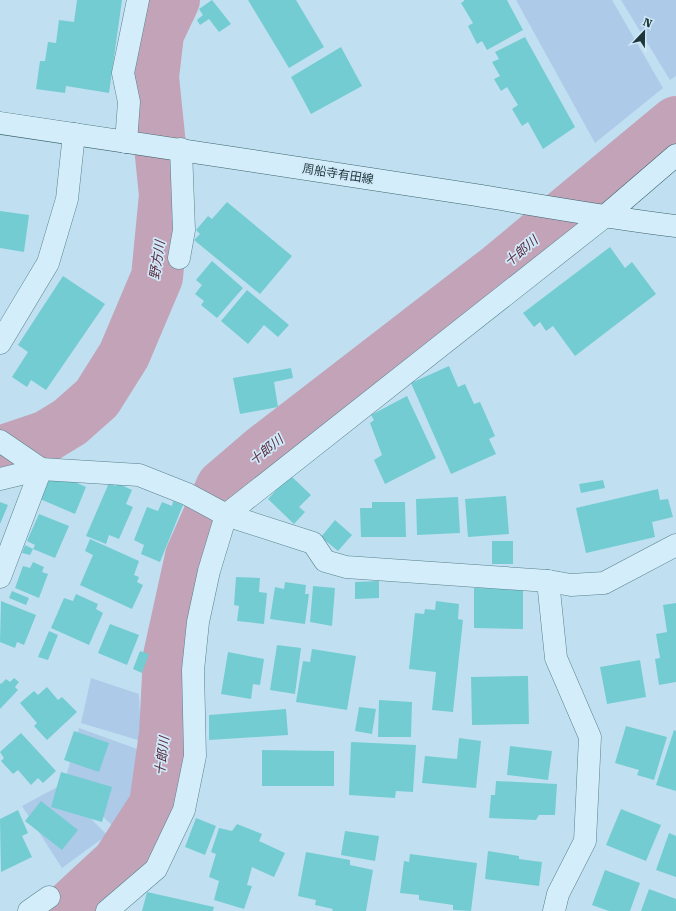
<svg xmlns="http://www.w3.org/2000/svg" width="676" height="911" font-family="'Roboto Serif','Noto Sans JP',serif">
	<rect width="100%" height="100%" fill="#c0e0f1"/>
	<!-- farmland -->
	<g fill="#adcae8">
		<path d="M516,0H612L663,88L595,143Z"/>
		<path d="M621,0H676V76L670,80Z"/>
		<path d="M91,678L139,694L141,741L81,723Z"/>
		<path d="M79,728L140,750V771L131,799L123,816L114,827L65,781Z"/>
		<path d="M59,786L107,835L62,868L22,806Z"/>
	</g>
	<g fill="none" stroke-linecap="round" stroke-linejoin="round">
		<!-- river -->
		<g stroke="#c3a3b7" stroke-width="52">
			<path d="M0,452L47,436L70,422L97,398L124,355L157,277L165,195L153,77L158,34L174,0"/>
			<path d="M65,911L118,862L155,805L165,734L169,656L191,556L222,486L264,450L500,268L676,122"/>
		</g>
	</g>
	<!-- building -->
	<g fill="#73ccd2">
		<path d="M77,0H122L109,93L66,86L65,93L36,89L40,61H45L48,42L56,43L59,20L74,22Z"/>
		<path d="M212,0L231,24L219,32L209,19L200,25L197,20L203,15L199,9Z"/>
		<path d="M248,0H296L324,47L289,68Z"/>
		<path d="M464,0H507L523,30L487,50L482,41L477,44L468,26L473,23L461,3L464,1Z"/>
		<path d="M525,37L575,127L543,149L528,122L522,126L512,109L518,105L507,87L501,91L494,79L500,76L492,62L499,59L495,52Z"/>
		<path d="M341,47L362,86L311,114L291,77Z"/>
		<path d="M227,202L292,256L260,294L194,240L200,234L196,230L208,216L212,219Z"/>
		<path d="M0,211L29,215L24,252L0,248Z"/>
		<path d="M610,247L625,268L632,262L656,294L575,356L553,326L546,331L540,322L534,327L523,313Z"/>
		<path d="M212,261L243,288L217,318L201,305L204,301L195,294L202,285L196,280Z"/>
		<path d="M63,276L105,304L46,390L31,380L27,387L12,377L28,352L18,345Z"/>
		<path d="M247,290L289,325L278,337L264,325L248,344L221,321Z"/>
		<path d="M449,366L458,387L465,384L474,404L480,402L495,436L489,439L496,454L451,474L411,383Z"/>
		<path d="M291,368L293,378L274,382L278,407L240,414L233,378Z"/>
		<path d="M407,396L436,458L385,484L374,460L382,455L370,423L374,420L371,415Z"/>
		<path d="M290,475L311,495L299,507L305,512L294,524L268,499Z"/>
		<path d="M64,477L86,487L75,514L40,499L48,478Z"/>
		<path d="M603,480L605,488L581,493L579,484Z"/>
		<path d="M109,483L116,486L117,483L132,490L126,504L133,507L119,539L109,535L106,544L86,536Z"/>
		<path d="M658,489L660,500L668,499L673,517L652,522L655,537L586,553L576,508Z"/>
		<path d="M506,496L509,534L468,537L465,499Z"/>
		<path d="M458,497L460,533L417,535L416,499Z"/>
		<path d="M173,501L183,505L160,562L141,554L144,545L134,540L147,507L158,511L162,502L172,506Z"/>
		<path d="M0,502L8,505L0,524Z"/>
		<path d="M372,502H405L406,537H361L360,508H372Z"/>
		<path d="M39,514L69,526L55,558L33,549L35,545L27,541Z"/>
		<path d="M335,520L352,535L338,551L321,537Z"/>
		<path d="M90,539L139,561L134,575L139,577L137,582L143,585L132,609L80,585L93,555L85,551Z"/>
		<rect x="492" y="541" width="21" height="23"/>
		<path d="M25,545L33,549L30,555L22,553Z"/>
		<path d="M33,562L44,567L42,572L48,574L39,598L15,588L23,566L30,568Z"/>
		<path d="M236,577L260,578L259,592L267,593L264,624L237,621L239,606L234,605Z"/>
		<path d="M379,581V598L355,599V582Z"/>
		<path d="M285,582L306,585L305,594H309L305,624L270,619L275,587L284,589Z"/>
		<path d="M313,586L335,588L332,626L310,622Z"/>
		<path d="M474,588L523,589V629L474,628Z"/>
		<path d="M12,591L29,598L26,605L9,598Z"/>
		<path d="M76,594L98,604L96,609L103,613L89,645L51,628L64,598L73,601Z"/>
		<path d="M1,601L36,615L24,645L17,642L15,648L0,642Z"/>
		<path d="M436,601L459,604L458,619L463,620L453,712L432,710L436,672L409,669L415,613L424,614L425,609L435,610Z"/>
		<path d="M676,603V682L659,685L655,659L660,658L656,634L667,632L663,605Z"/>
		<path d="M110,624L139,635L127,665L98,653Z"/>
		<path d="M49,631L58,635L48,660L38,657Z"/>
		<path d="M277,645L301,648L295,694L270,690Z"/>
		<path d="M312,649L356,656L347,710L296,702L303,661L310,662Z"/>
		<path d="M140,651L149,654L142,673L133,669Z"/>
		<path d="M228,652L264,659L260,685L253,684L251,699L221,694Z"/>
		<path d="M640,660L646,697L607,704L600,667Z"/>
		<path d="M528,676L529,724L472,725L471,677Z"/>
		<path d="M14,678L19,682L15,687L18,690L0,709V683L1,684L6,679L10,682Z"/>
		<path d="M47,687L58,700L62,697L77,712L47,740L34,726L37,723L20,703L34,691L38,695Z"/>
		<path d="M379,700L412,702L411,737H378Z"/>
		<path d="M359,707L376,709L372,734L355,731Z"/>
		<path d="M286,709L288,735L209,740V715Z"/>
		<path d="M626,726L667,737L654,780L637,775L639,770L615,763Z"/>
		<path d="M674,730L676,731V791L656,785Z"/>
		<path d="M74,731L109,743L99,772L64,760Z"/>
		<path d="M21,733L56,771L43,783L38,778L31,785L18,770L13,774L1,761L4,758L0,752Z"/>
		<path d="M459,738L481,741L476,788L422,783L425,756L457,759Z"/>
		<path d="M351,742L416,745L413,792L396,791L395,798L349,795Z"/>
		<path d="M510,746L552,751L548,780L507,775Z"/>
		<path d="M262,750L334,751V786H262Z"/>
		<path d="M61,772L112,787L102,822L51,807Z"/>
		<path d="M496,781L557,784L555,815H539L536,820L489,818L491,795H495Z"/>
		<path d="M41,801L78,830L62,850L25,821Z"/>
		<path d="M621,809L661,825L646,861L606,845Z"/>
		<path d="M18,810L28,833L22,836L32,857L1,872L0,819Z"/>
		<path d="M196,818L216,826L205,855L185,847Z"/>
		<path d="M237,824L262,834L259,841L285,853L274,877L252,867L247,885L252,886L244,909L214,900L219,881L209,877L216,854L211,852L219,828L232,831Z"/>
		<path d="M345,831L379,836L375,861L341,855Z"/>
		<path d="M669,833L676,836V877L656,870Z"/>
		<path d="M488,851L519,856V859L542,862L539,886L485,879Z"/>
		<path d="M306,852L350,860V865L373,870L366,911H332L333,909L315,905L316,900L298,896Z"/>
		<path d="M410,854L477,863L471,911L453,910V905L419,900V895L400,893L404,861L409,862Z"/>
		<path d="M605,870L640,883L630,911H609L592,905Z"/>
		<path d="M649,889L676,899V911H641Z"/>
		<path d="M147,892L214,907L213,911H142Z"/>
	</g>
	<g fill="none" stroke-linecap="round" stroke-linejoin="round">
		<defs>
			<g id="street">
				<path d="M126,142L129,102L123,73L138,0"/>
				<path d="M179,258L184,230L181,149"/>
				<path d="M0,343L48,263L67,199L74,134"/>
				<path d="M0,441L41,469"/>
				<path d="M0,479L41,469L139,475L187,494L226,515L313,543L325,561L346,567L548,581L571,585L604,583L676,545"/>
				<path d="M0,577L41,469"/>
				<path d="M548,581L556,658L590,737L585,841L558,894L554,911"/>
				<path d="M29,911L49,897"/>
				<path d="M107,911L156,869L184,810L195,756L193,670L198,622L209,571L226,515L604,217"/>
			</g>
			<g id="secondary">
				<path d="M0,123C159,146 317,171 476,195C543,206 609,218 676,226"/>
				<path d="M604,217L676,155"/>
			</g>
		</defs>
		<!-- street casing -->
		<use href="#street" stroke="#56828c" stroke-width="23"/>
		<!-- secondary casing -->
		<use href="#secondary" stroke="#3a656d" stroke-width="23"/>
		<!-- street -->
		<use href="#street" stroke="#d4edfb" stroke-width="22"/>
		<!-- secondary -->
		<use href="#secondary" stroke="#d4edfb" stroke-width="22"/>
	</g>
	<g text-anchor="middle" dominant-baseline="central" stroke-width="3.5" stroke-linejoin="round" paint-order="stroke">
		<!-- street labels -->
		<g font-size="12" fill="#1c363a" stroke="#d0e9f8">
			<text transform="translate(338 174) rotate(9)">周船寺有田線</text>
		</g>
		<!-- water labels -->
		<g font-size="13" font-style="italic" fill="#5b2a3e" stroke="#d0e9f8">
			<text transform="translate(521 251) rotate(-40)">十郎川</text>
			<text transform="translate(157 260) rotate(-81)">野方川</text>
			<text transform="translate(266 450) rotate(-39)">十郎川</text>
			<text transform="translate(162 756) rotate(-83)">十郎川</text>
		</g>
	</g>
	<!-- north arrow -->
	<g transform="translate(644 32) rotate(22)" stroke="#d0e9f8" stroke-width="3" paint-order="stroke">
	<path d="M0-3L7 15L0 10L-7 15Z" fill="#1c363a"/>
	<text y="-6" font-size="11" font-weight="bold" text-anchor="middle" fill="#1c363a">N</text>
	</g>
</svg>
